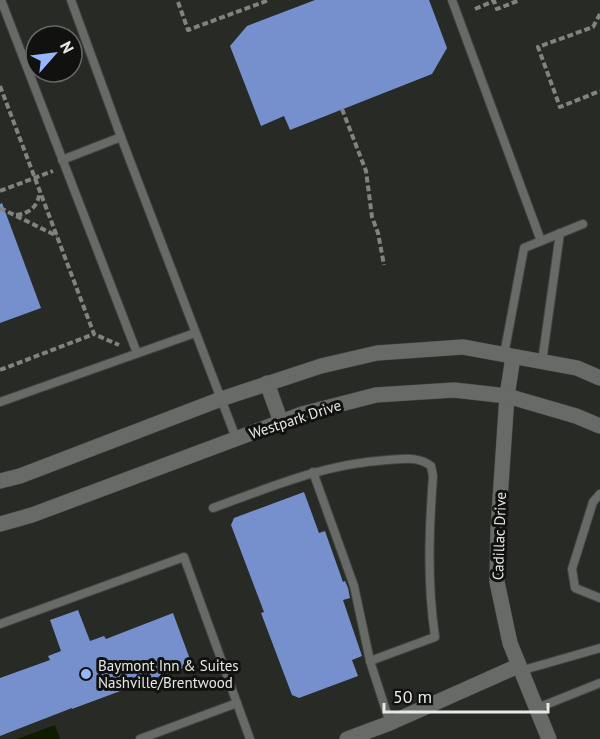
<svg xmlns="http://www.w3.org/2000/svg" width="600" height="739" font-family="'PT Sans',sans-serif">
	<rect width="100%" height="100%" fill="#272a25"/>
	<!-- water -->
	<path fill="#0e1c00" d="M55,725L60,739H17Z"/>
	<!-- building -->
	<g fill="#7690cd">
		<path d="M315,0H429L447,48L432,74L290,130L284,116L261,126L230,46L247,26Z"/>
		<path d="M2,203L41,308L0,323V204Z"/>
		<path d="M304,492L319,533L325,531L343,582L345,581L348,588L350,598L343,600L362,656L352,660L358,676L299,698L292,695L261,613L264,612L231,525L234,518Z"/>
		<path d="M78,610L90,641L104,636L106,639L173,613L191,662L183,665L184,668L166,675V674L72,709V708L0,736V678L50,660L48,656L61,651L50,620Z"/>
	</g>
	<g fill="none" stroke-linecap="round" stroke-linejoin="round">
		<defs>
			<g id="lane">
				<path d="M1,0L137,353"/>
				<path d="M71,0L121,137L236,438"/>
				<path d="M452,0L541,241"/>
				<path d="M62,160L121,137"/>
				<path d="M504,355L524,248L583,224"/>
				<path d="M542,362L560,233"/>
				<path d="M0,402L195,333"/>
				<path d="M313,472L354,586L370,661"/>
				<path d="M600,494L593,502L572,569L575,588L600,598"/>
				<path d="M213,508C271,487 324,464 387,460C403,459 418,456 431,466L433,476C429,531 427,582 435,637L370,661L390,723"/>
				<path d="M0,624L184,557L250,739"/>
				<path d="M520,671L600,648"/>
				<path d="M535,709L600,683"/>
				<path d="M140,739L237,703"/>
			</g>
			<g id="street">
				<path d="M513,357L507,396L498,529L497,582L510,643L549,739"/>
				<path d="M267,383L281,422"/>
				<path d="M0,481L20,476L221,399L321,366L377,353L463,347L577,368L600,378"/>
				<path d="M0,524L32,515L302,414L376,395L454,390L507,396L576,416L600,426"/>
				<path d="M347,739L390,723L518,666"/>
			</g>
		</defs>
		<!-- lane casing -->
		<use href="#lane" stroke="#424540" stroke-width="10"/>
		<!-- street casing -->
		<use href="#street" stroke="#424540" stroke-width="16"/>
		<!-- path -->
		<g stroke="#81837f" stroke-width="4" stroke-dasharray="6 3" stroke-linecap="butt">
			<path d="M178,2L188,30L269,0"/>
			<path d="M475,9L494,1L497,9L520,0"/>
			<path d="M600,14L593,27L538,47L560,107L600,91"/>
			<path d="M0,86L94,334L119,345"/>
			<path d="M342,109L366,171L372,217L378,233L384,265"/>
			<path d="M0,191L53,171"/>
			<path d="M0,208L57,236"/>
			<path d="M16,215C31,213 38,206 40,191"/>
			<path d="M0,370L94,334"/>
		</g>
		<!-- lane -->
		<use href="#lane" stroke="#686a67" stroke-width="8"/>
		<!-- street -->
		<use href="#street" stroke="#686a67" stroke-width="15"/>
	</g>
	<!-- markers -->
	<circle fill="#97b6fd" stroke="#111210" stroke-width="2" cx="86" cy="674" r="6"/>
	<g text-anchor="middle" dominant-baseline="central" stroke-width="6" stroke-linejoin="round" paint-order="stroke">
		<!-- street labels -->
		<g font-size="15" fill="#e7e9e5" stroke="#111210">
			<text transform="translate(295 419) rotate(-18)">Westpark Drive</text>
			<text transform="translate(499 536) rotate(-88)">Cadillac Drive</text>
		</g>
		<!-- poi labels -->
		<g font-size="15" fill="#e7e9e5" stroke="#111210" text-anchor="start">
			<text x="98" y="665">Baymont Inn &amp; Suites<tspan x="98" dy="17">Nashville/Brentwood</tspan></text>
		</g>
	</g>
	<!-- north arrow -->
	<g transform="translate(54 54) rotate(62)"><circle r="28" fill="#111210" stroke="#676865" stroke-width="1.5"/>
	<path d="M0-4.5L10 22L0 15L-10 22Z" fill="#97b6fd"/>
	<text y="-9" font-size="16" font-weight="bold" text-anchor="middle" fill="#e7e9e5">N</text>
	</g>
	<!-- scale -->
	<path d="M384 703v9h164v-9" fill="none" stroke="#e7e9e5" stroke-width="3"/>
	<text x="393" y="703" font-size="18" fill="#e7e9e5" stroke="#111210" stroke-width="4.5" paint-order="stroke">50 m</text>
</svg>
